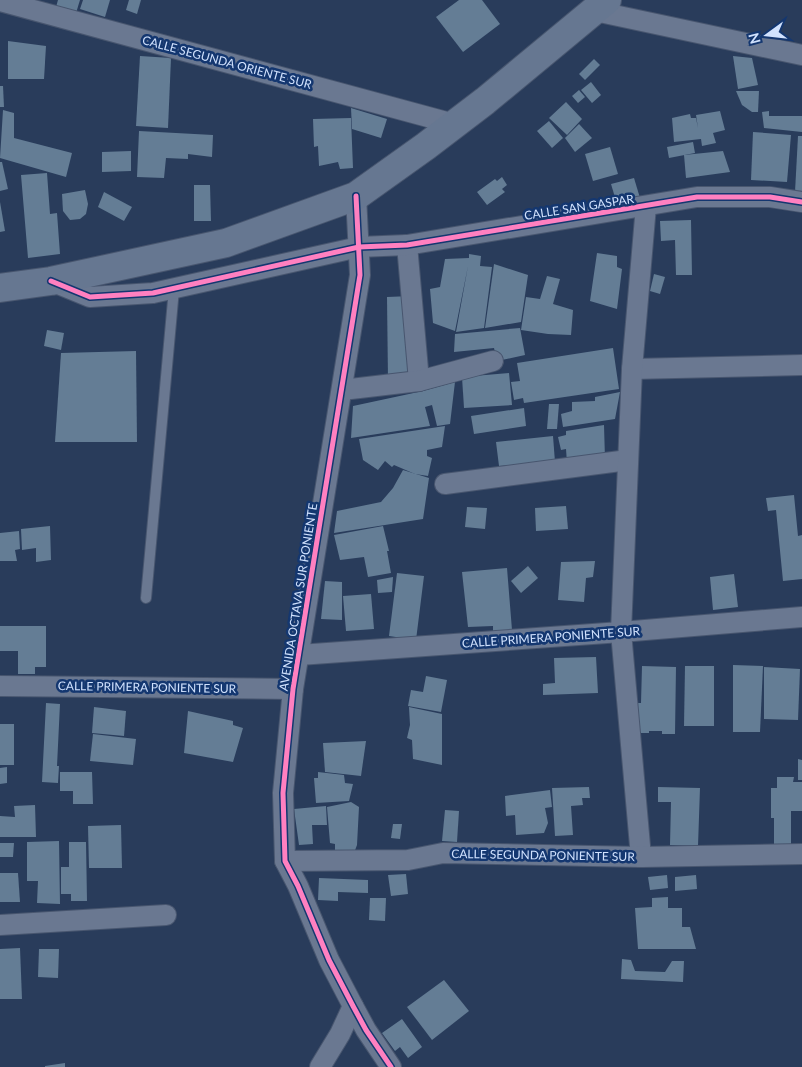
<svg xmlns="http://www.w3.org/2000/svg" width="802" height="1067" font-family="Lato,sans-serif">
	<rect width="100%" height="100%" fill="#293c5b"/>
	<!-- building -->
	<g fill="#647d95">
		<path d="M58,0H80L76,13L56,7Z"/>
		<path d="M83,0H110L105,17L80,9Z"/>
		<path d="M129,0H141L137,14L126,10Z"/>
		<path d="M459,0H482L500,24L463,52L436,17Z"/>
		<path d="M8,41L46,46L44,79H8Z"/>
		<path d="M140,56L171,58L168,128L136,126Z"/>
		<path d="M733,56L752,58L758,85L738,89Z"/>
		<path d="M594,59L600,65L585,80L579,74Z"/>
		<path d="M591,82L601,95L592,103L581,90Z"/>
		<path d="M0,86H3L4,107H0Z"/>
		<path d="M579,90L585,97L578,103L572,96Z"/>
		<path d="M736,91H759L758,112H752L742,105Z"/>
		<path d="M566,102L582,119L567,135L549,118Z"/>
		<path d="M351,108L387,119L381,138L352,129Z"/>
		<path d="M3,110L14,113V138L72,153L66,177L0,158Z"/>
		<path d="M720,111L725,130L713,133L716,143L702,146L701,139L674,142L672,118L690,114L691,118H696L698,128L696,115Z"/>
		<path d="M769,111V116H802V132L764,128L762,112Z"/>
		<path d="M351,118L353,168L340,169L338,162L319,166L318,146L314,147L313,119Z"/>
		<path d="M549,121L563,138L552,148L537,131Z"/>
		<path d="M579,124L592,138L575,152L565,138Z"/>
		<path d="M139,131L213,135L212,157L188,154V159L166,158L164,178L137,177Z"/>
		<path d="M753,132L791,135L787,182L751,180Z"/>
		<path d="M798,136H802V192H795Z"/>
		<path d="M693,142L695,153L669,158L667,147Z"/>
		<path d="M610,147L618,174L593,181L585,154Z"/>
		<path d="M131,151V171L102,172V152Z"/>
		<path d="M723,151L730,172L686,178L684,155Z"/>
		<path d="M0,162H2L8,189L0,191Z"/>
		<path d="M47,173L50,214L57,213L60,254L28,258L21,175Z"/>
		<path d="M502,177L507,185L502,189L505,192L487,205L477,192L495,179L497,181Z"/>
		<path d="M634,178L640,198L617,204L611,184Z"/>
		<path d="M194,185H210L211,221H194Z"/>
		<path d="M85,190L88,204L86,214L80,219L70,220L63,211L62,194Z"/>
		<path d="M104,192L132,207L124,221L98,207Z"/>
		<path d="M0,202L5,231L0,232Z"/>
		<path d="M691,220L692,275H676L675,240L661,241L660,221Z"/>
		<path d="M597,253L617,256V267L622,269L617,309L590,301Z"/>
		<path d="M469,254L481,256L480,266L492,267L484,328L456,332L468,266L455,331L433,323L430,289L440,287L445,259L469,258Z"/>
		<path d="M494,264L528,275L521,322L485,328Z"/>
		<path d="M654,274L665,277L660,294L650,291Z"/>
		<path d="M547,276L560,279L553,304L573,310L571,335L548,334L521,330L526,297L540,299Z"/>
		<path d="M411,296L413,380L388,381L387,297Z"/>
		<path d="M520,328L525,355L497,361L494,348L454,352L455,334Z"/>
		<path d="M47,330L64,333L61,350L44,346Z"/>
		<path d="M613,348L619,389L524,403L523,398L514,400L511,382L520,381L517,363Z"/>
		<path d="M136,351L137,442H55L61,353Z"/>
		<path d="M509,373L512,405L464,408L462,377Z"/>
		<path d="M455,382L450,424L437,426L432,405L425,407L430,426L351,438L353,406L423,391Z"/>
		<path d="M620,392L615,419L563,427L561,414L572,411V402L595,401V397Z"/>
		<path d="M549,404H559L557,429H547Z"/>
		<path d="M524,408L526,426L474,434L471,416Z"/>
		<path d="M604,425L605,459L567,463L566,449L561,450L558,437L566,435V431Z"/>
		<path d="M445,426L442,447L427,450V456L432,458L428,476L415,474L394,465L392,467L385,461L378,470L363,460L359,439Z"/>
		<path d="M553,436L555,462L499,466L496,442Z"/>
		<path d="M403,470L429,478L423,519L334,533L337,511L381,502L393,488Z"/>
		<path d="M794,495L798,536L802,535V579L783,581L776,510L768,511L766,498Z"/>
		<path d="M566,506L568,529L536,531L535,508Z"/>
		<path d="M467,507L487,508L485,529L465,527Z"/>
		<path d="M50,526L51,560L36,562V548L22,550L21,529Z"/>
		<path d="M383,526L389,551H387L391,573L368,577L364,557L340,560L334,535Z"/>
		<path d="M19,531L20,549L15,550L17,561H0V533Z"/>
		<path d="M595,561L593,577L586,578L584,602L558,600L561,562Z"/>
		<path d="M528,566L538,578L521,593L511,581Z"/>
		<path d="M507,568L512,630L493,631V626L468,627L462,572Z"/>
		<path d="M397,573L424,576L416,640L389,636Z"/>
		<path d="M734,574L738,607L713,610L710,577Z"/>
		<path d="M393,577L392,592L378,593L377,580Z"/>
		<path d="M325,581L342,582V620L321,619Z"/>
		<path d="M371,594L374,629L346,631L343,596Z"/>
		<path d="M0,626H46V667H35V674H18V651H0Z"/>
		<path d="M596,657L598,693L543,695V684L555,683L554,658Z"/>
		<path d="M733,665L763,666L760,732H733Z"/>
		<path d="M642,666L676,667L675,734H662V731H649V733H637L638,703H641Z"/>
		<path d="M685,666H714V726H684Z"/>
		<path d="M764,667L800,669L798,720L764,719Z"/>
		<path d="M426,676L447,680L441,712L408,706L411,690L423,692Z"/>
		<path d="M46,703L60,704L57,766H59L58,783L42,782Z"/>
		<path d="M94,707L126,711L124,736L92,733Z"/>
		<path d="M409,707L442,714V765L413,759L412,740L407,738L410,725Z"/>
		<path d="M188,711L233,721V725L243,728L233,762L184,753Z"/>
		<rect x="0" y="724" width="14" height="41"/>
		<path d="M93,734L136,739L133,765L90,761Z"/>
		<path d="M366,741L361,776L325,772L323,743Z"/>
		<path d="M798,759L802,760V780H798Z"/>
		<path d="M7,767V783L0,784V768Z"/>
		<path d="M60,772H92L93,804H73V791H60Z"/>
		<path d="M318,772L344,775L345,783L353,784L349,801L316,803L314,778H318Z"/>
		<path d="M777,777H794L793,782H802V811H791V845H774V818H771V788H777Z"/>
		<path d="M589,787L590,798H582L583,805L571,806L573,835L555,836L552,788Z"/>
		<path d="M658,787L700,788L698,846L670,845L671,802H658Z"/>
		<path d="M550,790L552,807L545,808L548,823L544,833L516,835L515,815L506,816L505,796Z"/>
		<path d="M351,802L359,807L357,845L354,853L335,852V844L330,843L327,807Z"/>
		<path d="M35,805L36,837H0V816L15,817L14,806Z"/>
		<path d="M326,806L327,825H312L313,844L299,845L294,809Z"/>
		<path d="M445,810L459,811L457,842L442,841Z"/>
		<path d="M393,824H402L400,839L391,838Z"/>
		<path d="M121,825L122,868H89L88,826Z"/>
		<path d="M59,841L60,904L37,903L38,881H27V842Z"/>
		<path d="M69,842H86L87,901H71V894H61V867H69Z"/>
		<path d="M0,843H14L13,857H0Z"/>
		<path d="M0,873H18L20,902H0Z"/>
		<path d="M406,874L408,894L391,896L388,875Z"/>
		<path d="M667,875L668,888L650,890L648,877Z"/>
		<path d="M696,875L697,889L675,891V877Z"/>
		<path d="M319,878L368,880V893L338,892V901L318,900Z"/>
		<path d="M668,897V908H682V927H690L696,949H638L635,908L652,907V898Z"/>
		<path d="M370,898H386L385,921L369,920Z"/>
		<path d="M20,948L22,999H0V949Z"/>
		<path d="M39,949H59L58,978L38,977Z"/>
		<path d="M622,959L631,960L635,971L665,972L672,961H684L683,982L621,979Z"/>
		<path d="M444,980L469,1011L432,1040L407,1007Z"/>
		<path d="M402,1019L422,1047L408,1058L400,1047L395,1051L382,1033Z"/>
		<path d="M65,1063V1067H45V1066Z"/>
	</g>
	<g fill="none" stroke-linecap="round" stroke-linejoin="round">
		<defs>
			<path id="lane" d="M146,598L174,289"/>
			<g id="street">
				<path d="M0,1L454,124"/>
				<path d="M595,11L802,55"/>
				<path d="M356,196L360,275L293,689L283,793L285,861L298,886L329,960L353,1006L366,1030L391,1067"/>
				<path d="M407,245L419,381"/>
				<path d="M51,281L90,297L153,293L359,247L407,245L697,197H770L802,202"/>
				<path d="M632,369L802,365"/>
				<path d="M342,390L419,381L493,361"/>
				<path d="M445,484L628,460"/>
				<path d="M299,655L621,632L802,617"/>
				<path d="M0,686L293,689"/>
				<path d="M641,857L621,632L632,369L646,206"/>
				<path d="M285,861L408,860L443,853L641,857L802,854"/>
				<path d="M0,925L166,915"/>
				<path d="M320,1067L340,1034L353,1006"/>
			</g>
			<path id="primary" d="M0,288L51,281L226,243L356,196L426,146L485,101L607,0"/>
		</defs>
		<!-- lane casing -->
		<use href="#lane" stroke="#48566f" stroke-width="12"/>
		<!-- street casing -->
		<use href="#street" stroke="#48566f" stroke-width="22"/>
		<!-- primary casing -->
		<use href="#primary" stroke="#48566f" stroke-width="30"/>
		<!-- lane -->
		<use href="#lane" stroke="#6a7891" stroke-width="10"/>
		<!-- street -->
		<use href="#street" stroke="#6a7891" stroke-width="20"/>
		<!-- primary -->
		<use href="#primary" stroke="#667791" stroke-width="28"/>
		<defs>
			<g id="cycleway">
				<path d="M356,196L360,275L293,689L283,793L285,861L298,886L329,960L353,1006L366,1030L391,1067"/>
				<path d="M51,281L90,297L153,293L359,247L407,245L697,197H770L802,202"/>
			</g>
		</defs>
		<!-- cycleway casing -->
		<use href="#cycleway" stroke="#143770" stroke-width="8"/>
		<!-- cycleway -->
		<use href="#cycleway" stroke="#ff80c0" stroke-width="5"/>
	</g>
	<g text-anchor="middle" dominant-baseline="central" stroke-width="5" stroke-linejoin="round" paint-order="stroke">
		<!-- street labels -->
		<g font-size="12" fill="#d1e2fe" stroke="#143770">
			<text transform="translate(227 62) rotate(15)">CALLE SEGUNDA ORIENTE SUR</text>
			<text transform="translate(579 207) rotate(-9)">CALLE SAN GASPAR</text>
			<text transform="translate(298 597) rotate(-81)">AVENIDA OCTAVA SUR PONIENTE</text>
			<text transform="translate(551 637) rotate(-4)">CALLE PRIMERA PONIENTE SUR</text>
			<text transform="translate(147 687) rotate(1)">CALLE PRIMERA PONIENTE SUR</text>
			<text transform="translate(543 855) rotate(1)">CALLE SEGUNDA PONIENTE SUR</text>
		</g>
	</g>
	<!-- north arrow -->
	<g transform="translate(767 35) rotate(255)" stroke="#143770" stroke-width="4" paint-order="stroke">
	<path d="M0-4L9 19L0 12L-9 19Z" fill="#d1e2fe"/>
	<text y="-8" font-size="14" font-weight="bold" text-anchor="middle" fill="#d1e2fe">N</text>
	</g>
</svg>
